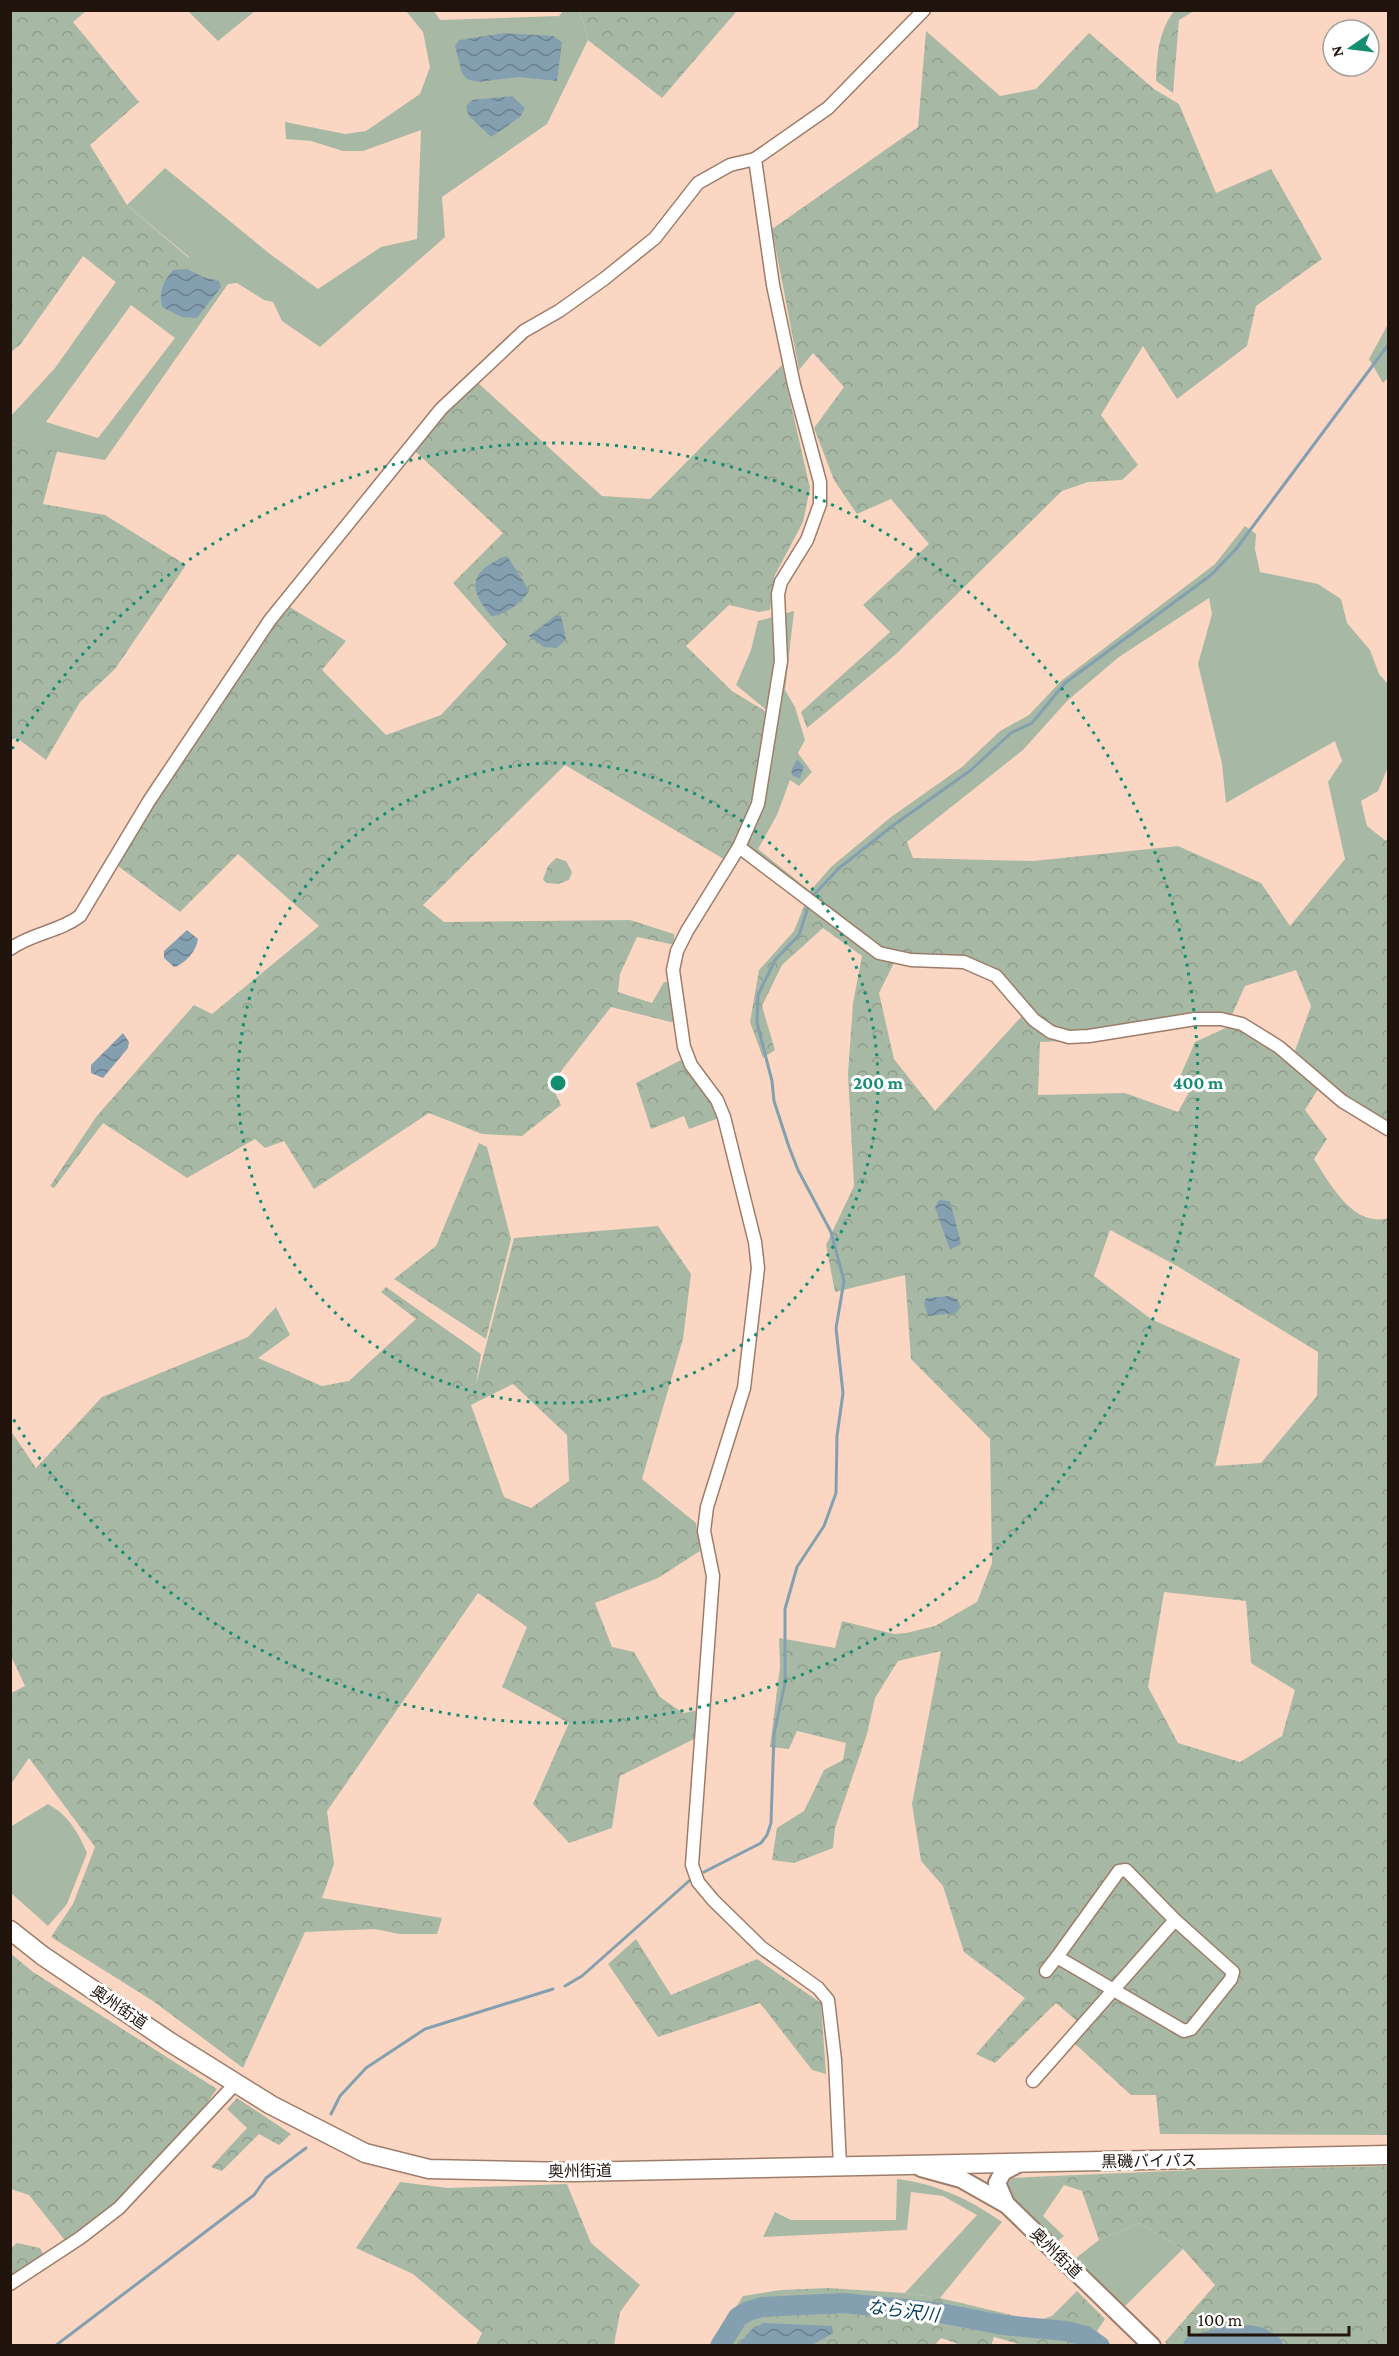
<svg xmlns="http://www.w3.org/2000/svg" width="1399" height="2356" font-family="'Crimson Pro','Noto Sans JP',serif">
	<defs>
		<pattern id="forest-crowns" width="20" height="18" patternUnits="userSpaceOnUse" patternTransform="scale(1.5)"><rect width="20" height="18" fill="#a7b9a4"/><path d="M2 6a3 3 0 1 1 6 0M12 15a3 3 0 1 1 6 0" fill="none" stroke="#8f9e8c"/></pattern>
		<pattern id="water-waves" width="16" height="10" patternUnits="userSpaceOnUse" patternTransform="scale(1.5)"><rect width="16" height="10" fill="#839fb0"/><path d="M0 5q4-4 8 0t8 0" fill="none" stroke="#6b808e"/></pattern>
	</defs>
	<rect width="100%" height="100%" fill="#fbd7c3"/>
	<!-- green -->
	<g fill="#a7b9a4" fill-rule="evenodd">
		<path d="M188,11H255L218,41Z"/>
		<path d="M406,11H434L440,20L559,16L563,11H580L588,40L547,124L442,197L445,237L320,347L282,321L273,302L264,300L237,283L228,284L105,460L11,444L10,417L55,368L116,282L152,310L189,257L127,205L165,168L270,254L318,289L381,247L417,239L421,130L363,151H343L311,141L286,139L285,122L345,134L366,131L420,94L430,67L423,32ZM131,305L175,338L98,438L46,422Z"/>
		<path d="M1388,324V378L1383,383L1369,359Z"/>
		<path d="M1245,526L1256,534L1255,549L1260,572L1318,584L1341,599L1347,623L1370,650L1379,674L1388,684V767L1378,791L1361,801L1367,826L1386,841L1345,859L1328,782L1342,761L1335,741L1226,803L1222,764L1198,664L1212,614L1209,598L1119,657L1067,701L1023,750L907,842L891,817L962,767L1000,731L1029,715L1061,681L1215,564Z"/>
		<path d="M794,611L785,690L795,707L805,740L798,753L812,772L799,786L790,780L777,815L758,849L810,891L804,903L740,854L770,713L736,685L751,650L758,621Z"/>
		<path d="M48,1804C68,1815 78,1832 87,1853L67,1904L48,1926L11,1893L10,1827Z"/>
		<path d="M1053,2176L1064,2185L1043,2216L1064,2236L1057,2242L1017,2205L1005,2188L1012,2178Z"/>
		<path d="M897,2179C937,2184 969,2199 1002,2222L940,2298L905,2293L977,2215L943,2196L911,2192L907,2230L763,2237L775,2212L791,2220H896Z"/>
		<path d="M1139,2223L1183,2249L1124,2307L1076,2258L1099,2240Z"/>
	</g>
	<!-- forest -->
	<g fill="url(#forest-crowns)" fill-rule="evenodd">
		<path d="M1175,10L1194,11L1179,20L1173,93L1156,81C1157,56 1158,31 1175,10Z"/>
		<path d="M11,11H86L73,22L139,102L90,145L127,205L189,258L152,311L83,256L20,345L11,352Z"/>
		<path d="M734,11L736,12L662,98L588,40L580,11Z"/>
		<path d="M926,31L1000,96L1036,89L1089,33L1154,89L1179,104L1216,193L1271,169L1322,259L1256,306L1247,346L1177,399L1143,346L1101,415L1138,465L1122,480L1088,482L1062,491L896,654L807,728L801,712L890,632L863,605L929,544L891,499L857,514L834,480L814,428L844,387L813,353L799,370L772,229L918,127Z"/>
		<path d="M782,365L810,488L803,522L775,575L770,610L759,612L729,605L686,646L732,691L768,713L754,802L727,861L565,765L423,905L444,922L630,920L674,934L675,945L637,937L620,974L618,992L652,1003L664,982H669L675,1023L611,1007L551,1084L561,1105L522,1136L482,1134L429,1113L314,1189L284,1141L265,1148L255,1139L187,1178L103,1123L54,1188L50,1186L96,1117L194,1005L212,1014L319,926L238,854L180,912L118,866L156,797L269,627L288,606L346,641L322,670L386,735L441,715L507,644L453,583L503,533L415,451L443,413L477,382L602,496L650,499Z"/>
		<path d="M11,444L57,451L43,504L105,515L186,565L115,669L80,702L46,760L17,738L11,740Z"/>
		<path d="M891,817L907,842L913,858L1033,861L1178,846L1261,883L1290,926L1345,859L1388,839V1128L1320,1086L1305,1110L1327,1139L1314,1159C1330,1184 1354,1228 1388,1218V2135L1160,2134L1156,2095H1131L1073,2042L1085,2028L1056,2003L995,2063L976,2054L1025,1998L964,1952L943,1886L921,1861L912,1804L941,1651L898,1661L875,1698L867,1734L835,1828L833,1848L794,1863L772,1860L777,1828L804,1811L824,1770L843,1760L846,1743L797,1731L789,1749L770,1747L780,1667L779,1638L835,1648L842,1621L894,1634L906,1633L935,1626L977,1602L992,1563L990,1439L911,1359L905,1275L835,1292L826,1245L854,1186L848,1074L853,1003L862,956L823,928L782,965L762,1006L775,1050L763,1058L750,1022L759,970L794,931L810,891L831,867ZM895,961L965,969L994,983L1022,1016L935,1111L894,1059L879,993ZM1296,970L1311,1006L1290,1065L1260,1039L1230,1026L1195,1042L1179,1079L1192,1087L1178,1112L1125,1093L1038,1095L1040,1042L1067,1041L1232,1015L1245,986ZM1110,1230L1177,1266L1318,1352L1317,1396L1261,1463L1215,1466L1240,1359L1151,1319L1094,1276ZM1164,1592L1246,1601L1251,1663L1295,1690L1282,1736L1240,1762L1178,1743L1148,1687Z"/>
		<path d="M556,858L566,861L572,872L569,880L558,884L546,883L543,879L548,866Z"/>
		<path d="M683,1059L713,1102L719,1118L689,1129L684,1116L651,1129L636,1083Z"/>
		<path d="M479,1143L487,1147L511,1239L486,1339L394,1279L436,1246Z"/>
		<path d="M658,1226L691,1274L683,1339L642,1479L696,1523L700,1551L658,1578L595,1603L612,1647L634,1652L660,1697L683,1713L700,1710L698,1737L620,1776L612,1828L569,1843L533,1804L569,1723L502,1687L527,1627L478,1593L327,1811L334,1864L322,1898L442,1918L437,1934H399L375,1929L305,1932L243,2068L153,2001L51,1937L73,1904L95,1847L29,1758L11,1784V1693L25,1686L11,1656V1431L36,1468L102,1397L248,1337L276,1307L290,1335L258,1358L322,1386L349,1381L416,1319L381,1292L386,1287L481,1354L476,1384L514,1238ZM513,1384L567,1435L569,1481L531,1508L504,1497L471,1405Z"/>
		<path d="M636,1939L671,1995L757,1959L821,2003L826,2074L812,2070L760,2003L658,2037L608,1964Z"/>
		<path d="M10,1953L33,1972L217,2089L178,2142L104,2215L67,2243L29,2195L11,2189Z"/>
		<path d="M237,2098L291,2134L279,2145L259,2134L222,2171L211,2167L247,2128L227,2109Z"/>
		<path d="M1388,2166V2346L1168,2345L1165,2342L1215,2285L1183,2249L1139,2223L1099,2240L1082,2191L1064,2185L1053,2176L1194,2170Z"/>
		<path d="M400,2182L448,2188L567,2184L591,2243L640,2285L620,2312L614,2345H476L482,2333L413,2274L356,2248Z"/>
		<path d="M17,2243L40,2248L44,2256L11,2280L10,2249Z"/>
		<path d="M828,2288L905,2293L940,2298L1037,2321L1052,2316L1077,2291L1105,2319L1097,2331L1111,2345H1022L994,2337L991,2346L961,2345L941,2338L934,2346H711L743,2296L781,2290Z"/>
	</g>
	<!-- water -->
	<g fill="url(#water-waves)">
		<path d="M505,33L553,36L562,42L557,81L519,77L478,82L467,79L462,73L455,46L459,40Z"/>
		<path d="M512,96L525,108L520,117L491,137L469,116L466,106L472,100Z"/>
		<path d="M187,269L203,277L219,281L221,287L197,318L182,317L162,307C159,290 163,282 173,270Z"/>
		<path d="M507,556L529,590C523,603 504,615 491,616C466,587 471,570 507,556Z"/>
		<path d="M556,615L561,616L566,639L557,648L544,647L529,636Z"/>
		<path d="M797,759L804,767L800,778L793,776L791,771Z"/>
		<path d="M187,930L198,939C197,950 184,965 174,967L164,958V951Z"/>
		<path d="M123,1033L129,1042L128,1048L103,1078L91,1073V1065Z"/>
		<path d="M939,1200L950,1201L960,1239L961,1244L950,1250L935,1207Z"/>
		<path d="M949,1296L957,1299L961,1307L956,1313L928,1316L924,1303L926,1298Z"/>
		<path d="M763,2323L832,2326L833,2333L812,2345H738L750,2331Z"/>
	</g>
	<g fill="none" stroke-linecap="round" stroke-linejoin="round">
		<!-- stream -->
		<g stroke="#839fb0" stroke-width="3">
			<path d="M811,898L838,869L891,827L971,770L1011,733L1032,723L1065,683L1211,575L1236,549L1388,345"/>
			<path d="M704,1872L761,1843L767,1835L771,1823L774,1734L785,1683V1609L797,1567L824,1526L836,1493L837,1436L843,1393L836,1328L844,1281L831,1232L798,1170L789,1147L774,1101L772,1081L757,1023L758,995L775,960L799,935L809,904"/>
			<path d="M565,1986L582,1976L689,1881"/>
			<path d="M331,2114L340,2096L366,2068L425,2029L553,1989"/>
			<path d="M55,2346L254,2195L266,2178L306,2148"/>
		</g>
		<!-- river -->
		<g stroke="#839fb0" stroke-width="20">
			<path d="M720,2346L738,2317L748,2311L762,2307L843,2303L935,2312L1003,2325L1066,2331L1085,2336L1100,2346"/>
			<path d="M1193,2346C1215,2338 1254,2326 1273,2346"/>
		</g>
		<defs>
			<g id="minor">
				<path d="M755,159L773,285L794,385L820,482V504L807,540L781,582L778,594L781,661L758,804L739,847L687,931L677,951L673,970L684,1047L691,1065L717,1100L724,1117L755,1242L758,1268L744,1388L707,1507L704,1531L713,1576L692,1865L698,1882L713,1900L762,1948L818,1988L828,2000L835,2060L840,2166"/>
				<path d="M739,847L879,953L911,960L964,962L996,976L1034,1020L1051,1032L1069,1037L1089,1036L1195,1019H1221L1242,1024L1279,1047L1342,1101L1388,1129"/>
				<path d="M10,949C32,933 59,932 80,916L149,801L270,620L441,409L524,331L559,311L604,279L655,238L698,183L730,165L755,159L828,108L924,10"/>
				<path d="M1126,1870L1175,1920L1233,1972L1231,1979L1191,2029L1184,2031L1057,1957L1119,1871Z"/>
				<path d="M1046,1971L1057,1957"/>
				<path d="M1033,2081L1175,1920"/>
				<path d="M10,2284L80,2238L119,2208L236,2083"/>
			</g>
			<g id="major">
				<path d="M921,2168L961,2179L1007,2205L1152,2346"/>
				<path d="M1006,2204L997,2183L1003,2172L1018,2164"/>
			</g>
			<path id="highway" d="M10,1930L43,1956L170,2042L271,2105L365,2153L429,2169L574,2172L1388,2155"/>
		</defs>
		<!-- minor casing -->
		<use href="#minor" stroke="#9d7d6a" stroke-width="15"/>
		<!-- major casing -->
		<use href="#major" stroke="#9d7d6a" stroke-width="20"/>
		<!-- highway casing -->
		<use href="#highway" stroke="#9d7d6a" stroke-width="21"/>
		<!-- minor -->
		<use href="#minor" stroke="#fff" stroke-width="12"/>
		<!-- major -->
		<use href="#major" stroke="#fff" stroke-width="16"/>
		<!-- highway -->
		<use href="#highway" stroke="#fff" stroke-width="18"/>
	</g>
	<!-- distance rings -->
	<g fill="none" stroke="#148d70" stroke-width="3" stroke-dasharray="3 6">
		<circle cx="558" cy="1083" r="320"/>
		<path d="M12 749A640 640 0 1 1 12 1417"/>
	</g>
	<g text-anchor="middle" dominant-baseline="central" stroke-width="6" stroke-linejoin="round" paint-order="stroke">
		<!-- street labels -->
		<g font-size="16" fill="#20140d" stroke="#fff">
			<text transform="translate(119 2007) rotate(34)">奥州街道</text>
			<text transform="translate(1149 2161) rotate(-1)">黒磯バイパス</text>
			<text transform="translate(580 2171) rotate(-1)">奥州街道</text>
			<text transform="translate(1056 2253) rotate(44)">奥州街道</text>
		</g>
		<!-- water labels -->
		<g font-size="18" font-style="italic" fill="#003a54" stroke="#fff">
			<text transform="translate(903 2311) rotate(7)">なら沢川</text>
		</g>
	</g>
	<circle cx="558" cy="1083" r="9" fill="#148d70" stroke="#fff" stroke-width="3"/>
	<g font-size="18" text-anchor="middle" font-weight="bold" fill="#148d70" stroke="#fff" stroke-width="6" stroke-linejoin="round" paint-order="stroke">
		<text x="878" y="1089">200 m</text>
		<text x="1198" y="1089">400 m</text>
	</g>
	<!-- border -->
	<rect width="1399" height="2356" fill="none" stroke="#20140d" stroke-width="24"/>
	<!-- north arrow -->
	<g transform="translate(1351 48) rotate(256)"><circle r="28" fill="#ffffff" stroke="#a6a19e" stroke-width="1.5"/>
	<path d="M0-4.5L10 22L0 15L-10 22Z" fill="#148d70"/>
	<text y="-9" font-size="16" font-weight="bold" text-anchor="middle" fill="#20140d">N</text>
	</g>
	<!-- scale -->
	<path d="M1189 2326v9h160v-9" fill="none" stroke="#20140d" stroke-width="3"/>
	<text x="1198" y="2326" font-size="18" fill="#20140d" stroke="#ffffff" stroke-width="4.5" paint-order="stroke">100 m</text>
</svg>
